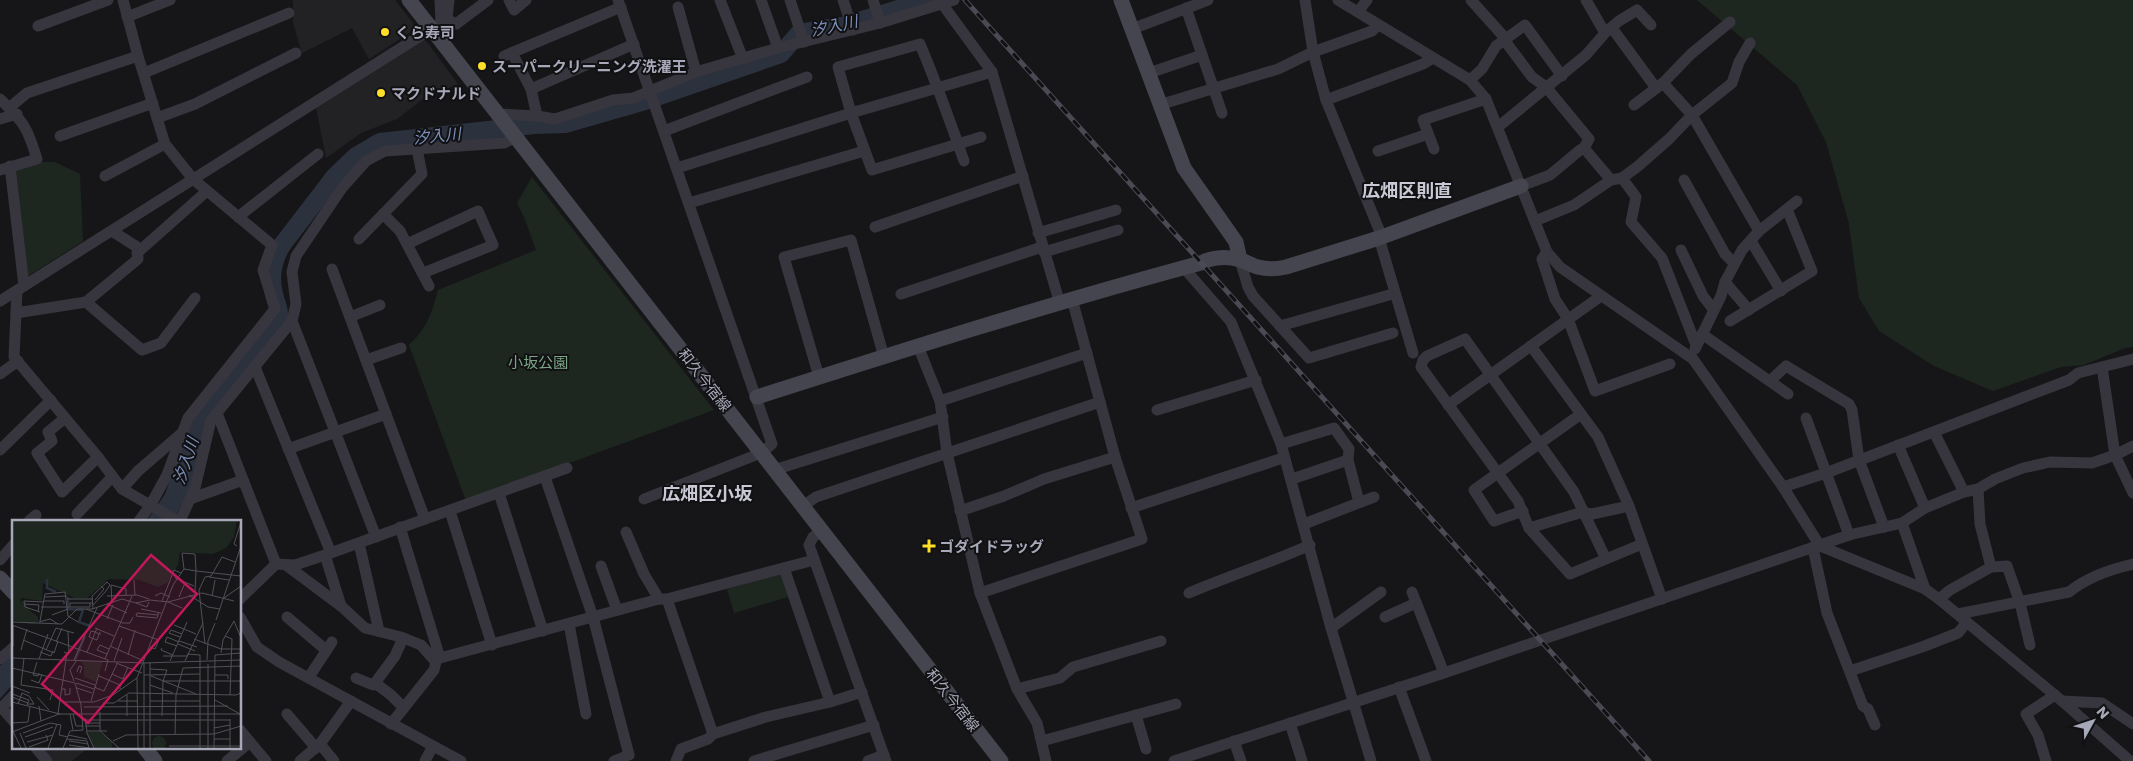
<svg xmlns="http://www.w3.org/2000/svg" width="2133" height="761" font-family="Poppins,'Noto Sans JP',sans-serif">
	<rect width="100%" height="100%" fill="#161618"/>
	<!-- built -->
	<g fill="#222225">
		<path d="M293,0H395L417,28L369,59L352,28L302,53L293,23Z"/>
		<path d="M424,38L458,84L423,99L397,119L361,133L326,158L316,108Z"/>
		<path d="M41,747H89L72,761H53Z"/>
	</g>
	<!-- green -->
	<g fill="#1d2720">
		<path d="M1697,0H2133V347L2125,348L2084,365L2061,367L1993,391L1934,366L1879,331L1859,298L1849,224L1826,142L1797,85Z"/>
		<path d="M39,162H55L80,174L83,241L28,276L16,170Z"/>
		<path d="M532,177L714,410L466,501L409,345C427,328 432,313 438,290L536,250L524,217L517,203Z"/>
		<path d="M781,573L788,597L734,613L727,589Z"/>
	</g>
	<!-- water -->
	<g fill="#2b313d">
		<path d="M231,391L206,422L189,490L173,521H147L165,494L181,449L197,419Z"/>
		<path d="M14,653V683L0,699V666Z"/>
	</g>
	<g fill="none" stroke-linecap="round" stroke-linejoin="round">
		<!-- river -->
		<path stroke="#2b313d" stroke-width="18" d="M194,433L207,410L276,328C282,312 278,310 274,294C270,278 273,260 282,245L335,176L356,156L380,142L534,125L565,124L645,101L781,54L799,33L842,26L928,0"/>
		<!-- street -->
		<g stroke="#37363e" stroke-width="11">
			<path d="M123,0L138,56L165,144L193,179L272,245L263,270L275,309L188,418L167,475L150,506L139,521"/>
			<path d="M440,0L441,22"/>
			<path d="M509,0L514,10L526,0"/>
			<path d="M618,0L772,444L761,453L644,499"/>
			<path d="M720,0L743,59"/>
			<path d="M761,0L778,48"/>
			<path d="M790,0L804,42"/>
			<path d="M843,0L853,30"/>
			<path d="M873,0L880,23"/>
			<path d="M1305,0L1313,52L1326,100L1382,237"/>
			<path d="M1338,0L1470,80L1486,99L1547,252L1560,267L1693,359L1783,487L1820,546L1925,589L1939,599L2062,701L2130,761"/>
			<path d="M1471,0L1505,38L1508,45L1532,77L1546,87L1589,139L1584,148L1611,180L1622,178L1636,197L1631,222L1662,258L1696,345"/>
			<path d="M943,5L992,72L1060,304"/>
			<path d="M678,7L696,72"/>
			<path d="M1186,8L1222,113"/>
			<path d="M1358,12L1367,0"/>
			<path d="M127,17L170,0"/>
			<path d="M447,19L456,24L488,0"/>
			<path d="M447,19L449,0"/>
			<path d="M38,26L108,0"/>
			<path d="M1612,28L1656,88"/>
			<path d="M1132,29L1208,0"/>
			<path d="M1607,31L1619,21L1637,10L1651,25"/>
			<path d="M512,53L531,89L537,116"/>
			<path d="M504,56L621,7"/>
			<path d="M144,73L289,13"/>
			<path d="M1149,73L1202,55"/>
			<path d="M1470,80L1482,69L1496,46L1525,25L1562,76"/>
			<path d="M1663,83L1692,115L1759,231"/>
			<path d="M531,89L634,44"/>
			<path d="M0,99C24,123 27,126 37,159L0,170"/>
			<path d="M1326,100L1423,64L1433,58"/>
			<path d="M1159,105L1278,69L1313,52L1372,31L1378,25"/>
			<path d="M1634,105L1663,83L1691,54L1730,22"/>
			<path d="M9,108L27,93L138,56"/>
			<path d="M499,114L537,116L555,119L613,100L633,98L696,72L778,48L880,23L954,0"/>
			<path d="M157,118L195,104L296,53"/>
			<path d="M0,119L17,114"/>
			<path d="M1498,127L1586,55L1605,33L1586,0"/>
			<path d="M664,131L807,77"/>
			<path d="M60,136L153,103"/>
			<path d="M1434,149L1423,120L1486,99"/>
			<path d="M1378,151L1428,134"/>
			<path d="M964,161C950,121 936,82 920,44L838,67L851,113L872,170L981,137"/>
			<path d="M10,166L24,286"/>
			<path d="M677,168L851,113L992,72"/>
			<path d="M105,176L165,144"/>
			<path d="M1622,178L1637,167L1669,139L1692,115L1732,83L1739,62L1750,43"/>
			<path d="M1684,180L1725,254L1734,263"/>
			<path d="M1521,186L1550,175L1580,150L1584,148"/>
			<path d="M689,203L864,151"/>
			<path d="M383,214L400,231L429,286"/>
			<path d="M238,217L318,154"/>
			<path d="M1535,221L1574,205L1611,180"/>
			<path d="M875,227L1023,176"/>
			<path d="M112,231L137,247L138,259L86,302L142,350L161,343L195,298"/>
			<path d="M1038,233L1116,210"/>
			<path d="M1379,238L1413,353"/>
			<path d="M359,239L422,174L417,149"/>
			<path d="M1751,241L1781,291"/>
			<path d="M407,244L478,211L493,245L423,273"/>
			<path d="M1681,250L1703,296L1713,309"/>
			<path d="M1044,252L1118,230"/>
			<path d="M1547,252L1542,259L1555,299L1568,319L1595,391L1670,364"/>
			<path d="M137,253L207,191"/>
			<path d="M1240,260L1248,287L1253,296L1309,358L1393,333"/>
			<path d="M1184,268L1231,322L1281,444L1331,628L1371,761"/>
			<path d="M332,269L425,519"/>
			<path d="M1725,282L1749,310"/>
			<path d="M17,291L14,357L98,457L122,489L178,521"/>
			<path d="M901,294L1042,247"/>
			<path d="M0,301L447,19"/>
			<path d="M16,313L86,302"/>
			<path d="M350,317L380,305"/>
			<path d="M292,321L376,537"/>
			<path d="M1730,321L1812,271L1787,209"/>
			<path d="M1280,326L1389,295"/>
			<path d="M1702,334L1788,394"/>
			<path d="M918,346L940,401L947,453L980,593L1017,689L1037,723L1046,761"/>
			<path d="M1531,346L1598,437L1629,506L1662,599"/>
			<path d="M1695,349L1721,296L1725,282L1742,250L1759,231L1797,201"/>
			<path d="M366,360L401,348"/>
			<path d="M255,367L331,553"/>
			<path d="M2102,367L2115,455L2133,493"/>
			<path d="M0,374L18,361"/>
			<path d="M819,377L784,257L851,240L884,357"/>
			<path d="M1770,381L1786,366L1849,404L1852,410L1859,460L1884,527"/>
			<path d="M940,401L1087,353"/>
			<path d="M1448,405L1601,296"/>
			<path d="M1157,410L1256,380"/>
			<path d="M217,413L276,564"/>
			<path d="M65,418L48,432L52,441L37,453L62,492L98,457"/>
			<path d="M1806,418L1849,535"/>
			<path d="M1934,432L1964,492"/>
			<path d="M1281,444L1334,428L1349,449L1348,460L1359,502"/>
			<path d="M1898,445L1925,508"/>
			<path d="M288,449L386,414"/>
			<path d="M0,450L51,400"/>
			<path d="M774,470L943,417"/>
			<path d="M545,477L593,617L629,755L614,761"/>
			<path d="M1292,479L1348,460"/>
			<path d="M1783,487L1826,473L2069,380L2078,373L2133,359"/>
			<path d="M122,489L138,471L182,433"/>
			<path d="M1978,489L1980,524L1991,567"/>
			<path d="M499,493L543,631"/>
			<path d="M190,499L243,480"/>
			<path d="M803,506L816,497L1100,402"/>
			<path d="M1131,508L1283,458"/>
			<path d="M450,511L492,645"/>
			<path d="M960,511L1004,496L1044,479L1115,457"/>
			<path d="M1523,511L1494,521L1474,490L1581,414"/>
			<path d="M77,514L112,477"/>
			<path d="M29,521L36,515"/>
			<path d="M180,521L195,488L211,420L292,321L296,304L292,272L296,256L342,188L366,161L385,151L504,143L516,137"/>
			<path d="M1902,523L1925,589"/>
			<path d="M1304,524L1374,497"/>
			<path d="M400,527L440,658L659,599H667L814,560"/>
			<path d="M1529,528L1583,512L1592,514L1629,506"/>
			<path d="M821,531L813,537L809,545L886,761"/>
			<path d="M626,532L644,574L659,599"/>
			<path d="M359,543L379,631"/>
			<path d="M1813,548L1827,613L1863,706L1868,709L1875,725"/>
			<path d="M325,555L341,606"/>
			<path d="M1606,559L1574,492L1465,339L1427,356L1423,360L1421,367L1518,501L1529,528L1570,574L1642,544"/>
			<path d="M0,560L14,544"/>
			<path d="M286,565L341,606L365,628L401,637L421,645L436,662L434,670L391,724"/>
			<path d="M601,566L617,610"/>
			<path d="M784,568L830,702"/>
			<path d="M1412,592L1444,673"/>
			<path d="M980,593L1142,539L1115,457L1072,299"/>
			<path d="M1189,593C1229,576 1270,563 1310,545"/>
			<path d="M240,599L276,564L295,565L325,555L567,468"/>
			<path d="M667,599L713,734L766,717L830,702L862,692"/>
			<path d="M1939,599L1950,590L1991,567L2007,566L2020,603L2030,645"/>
			<path d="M1958,614L2069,592C2087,577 2111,569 2133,564"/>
			<path d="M240,617L257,647L279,662L461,761"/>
			<path d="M287,617L326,650"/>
			<path d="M1385,617L1416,603"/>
			<path d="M569,624L586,714"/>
			<path d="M1331,628L1381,592"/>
			<path d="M0,659L14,647"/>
			<path d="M1850,671L1922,647L1958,633L1967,622"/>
			<path d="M309,677L332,642"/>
			<path d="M356,678L373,685L375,683L391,695L404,708"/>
			<path d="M375,683L395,656L403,638"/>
			<path d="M1399,687L1426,761"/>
			<path d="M1017,689L1060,678L1073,667L1161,641"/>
			<path d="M2062,701L2102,703L2133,724"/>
			<path d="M2,708L14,722"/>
			<path d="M0,709L14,695"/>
			<path d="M287,714L316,748"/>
			<path d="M1136,715L1146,749"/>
			<path d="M1290,723L1302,761"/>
			<path d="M240,730L266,761"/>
			<path d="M1042,741L1176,704"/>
			<path d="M1234,741L1241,761"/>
			<path d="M320,744L334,761"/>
			<path d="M35,747L47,761"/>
			<path d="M227,761L250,742"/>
			<path d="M300,761L320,744L351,701"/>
			<path d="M425,761L433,746"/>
			<path d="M676,761L681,749L708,739L713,734"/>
			<path d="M754,761L874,725"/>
			<path d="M868,761L884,755"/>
			<path d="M1174,761L1444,673L1849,535L1902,523L1925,508L1964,492L1978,489L1995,479L2023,468L2050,462L2092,463L2115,455L2133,446"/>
			<path d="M2046,761L2038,735L2026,714L2055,695"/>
		</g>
		<!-- secondary -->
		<g stroke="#44454e" stroke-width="15">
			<path d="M409,0L1001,761"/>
			<path d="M1121,0L1184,168L1236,242L1240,260"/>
			<path d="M757,397C904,350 1052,303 1201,263C1211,257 1228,256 1240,260C1246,261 1252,266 1258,267C1268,270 1277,269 1286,267L1379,238L1521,186"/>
			<path d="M0,578L14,593"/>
			<path d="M144,747L155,761"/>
		</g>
		<defs>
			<path id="rail" d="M965,0L1649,761"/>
		</defs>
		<!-- rail casing -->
		<use href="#rail" stroke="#494a53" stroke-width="5"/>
		<!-- rail -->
		<use href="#rail" stroke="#111113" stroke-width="3" stroke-dasharray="9" stroke-linecap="butt"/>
	</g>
	<!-- markers -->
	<g fill="#ffdf27" stroke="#111113" stroke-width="2">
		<circle cx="385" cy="32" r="5"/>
		<circle cx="482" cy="66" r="5"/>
		<circle cx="381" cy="93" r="5"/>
		<path d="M926.5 538.5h5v5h5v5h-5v5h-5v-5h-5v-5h5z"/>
	</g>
	<g text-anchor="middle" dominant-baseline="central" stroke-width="4" stroke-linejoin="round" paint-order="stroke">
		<!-- poi labels -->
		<g font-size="15" font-weight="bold" fill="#a7a9b9" stroke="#111113" text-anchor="start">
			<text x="395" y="32">くら寿司</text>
			<text x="492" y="66">スーパークリーニング洗濯王</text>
			<text x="391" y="93">マクドナルド</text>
			<text x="939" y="546">ゴダイドラッグ</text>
		</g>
		<!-- park labels -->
		<g font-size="15" fill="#7ca686" stroke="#111113">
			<text x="538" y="362">小坂公園</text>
		</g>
		<!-- street labels -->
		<g font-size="15" fill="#a7a9b9" stroke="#111113">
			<text transform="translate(705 380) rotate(52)">和久今宿線</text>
			<text transform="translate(953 700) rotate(52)">和久今宿線</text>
		</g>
		<!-- water labels -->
		<g font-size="16" font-style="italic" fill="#7a8fb8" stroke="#111113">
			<text transform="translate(834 26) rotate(-12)">汐入川</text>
			<text transform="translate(437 136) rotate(-6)">汐入川</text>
			<text transform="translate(186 461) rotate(-72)">汐入川</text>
		</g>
		<!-- quarter labels -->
		<g font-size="18" font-weight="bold" fill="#c8c9d5" stroke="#111113">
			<text x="1407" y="190">広畑区則直</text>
			<text x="707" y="493">広畑区小坂</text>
		</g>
	</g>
	<!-- overview -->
	<g transform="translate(12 520)">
		<rect width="229" height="229" fill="#161618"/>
		<path d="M0,0H225L222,17L214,28L201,34L168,32L166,45L155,63L146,67L127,60L97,59L75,78H62L31,63L30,81L9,78L8,84L11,80L16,89L26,97V102L20,104L0,100ZM68,141L91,142L84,162L72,157V145ZM74,212H87L100,221V228H83ZM140 223a7 7 0 1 1 14 0a7 7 0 1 1-14 0Z" fill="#1d2720"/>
		<path fill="none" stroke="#2b313d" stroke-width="2.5" d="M35,59V68L44,72M56,77V89L71,90L67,102L78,106M63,140L73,116"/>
		<path fill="none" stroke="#505158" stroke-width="1" d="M225,26L222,24L229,2M170,33L183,34L184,51L172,49ZM197,57L217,60M163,58L182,66M122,60L123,75M183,71L184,51L229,56M177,75L196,87L208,89M95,76L125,75L137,79M143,76L149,73L158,77M200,76L203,60M33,77L55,76M167,77L173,63M212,78L229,66M55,79H81M83,80L92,69L89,66M31,81H52V84M150,81L162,50L169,53M156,82L170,88M100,83L99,65L114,69V75M124,83L135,87L137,82M12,84L27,85L26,92M95,84L115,93M81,85L94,71L98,65L95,62L80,76L81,89M58,86V83H80M29,87H78V83M74,89L111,103H118L121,97M129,89L149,93M28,92L13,87L12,81L31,82M40,95L56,89M146,95L125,93L124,96L145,98L147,92M95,99L101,85M204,100L229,26M28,101L33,74L53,72L56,96L66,102M222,101L229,118M0,102L50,104L65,89H80L110,79L124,83L138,80L156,82L190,73L222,81M27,102L38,99L46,104M0,105L96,140L93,151M1,105V126M162,105L184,114M107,106L147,120L143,129L138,127M83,108L102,116M88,112L87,114L85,120L77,117L79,111L83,112L87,114H89M213,116L220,119L218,175M168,117L157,113L159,110L170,114M182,119L209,129M11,120L42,133L46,121M167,121L185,127M44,122L50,108M166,124L183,131M193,124L187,70L193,57L199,56L210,37L223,42M98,126L132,141M165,126L153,122L155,117L167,122M150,128L149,130L161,135M209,129H229M9,130L15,109M34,130L44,108L62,113M28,132L39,136L41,131M52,132L57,134L56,111M75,132L85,108M209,133L211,120L222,101M95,134L85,130L88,125L97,129M175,134L188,135V228M116,135L123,110M151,136H175M0,138L132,143L229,140M12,138L9,165L41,170L38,180M27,139L36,114M93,139L120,76M62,140L85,88M195,140L196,121L203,103M102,141L110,118M158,141L175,102M173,141L191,103M25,142L21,155L26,156L27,153M104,143L130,153M132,143V228M196,144V228M0,148L63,163L69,185L71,210L58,211L51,228M138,149L155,150L151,161L150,196M65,152L67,146L70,147L68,153M100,154L111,159L116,147M132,155L188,154M203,155H216V159M87,156L108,165V169M139,156L184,174M63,158L83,165M125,158L126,228M19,160L27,163L30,154M62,161L58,150L65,140M151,161H229M64,163L82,169M138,165L161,173M0,166L18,173M82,167L92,171L105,144M65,168L80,173M50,169H53V175L58,174V168M0,174L17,180L15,185M115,175V196M0,177L16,183M25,177L37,190M48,178L52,182H82L101,175L125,158L161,65L172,49M203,180L228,194M79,181L87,154M106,181H126M138,181H188M0,182L48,194M91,183H102L117,173L224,175L229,173M6,184L10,173L17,176L22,184H15M27,186L29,201M72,187L216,186M88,192V211H95M46,193L55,133M58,194L61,210M61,194L64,206H71M73,198L75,211H88L107,228M73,200H218M0,203L16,202L18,187M73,203H88M73,206H88M202,208L218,205M0,209L9,228M74,211L82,228M0,212L47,194H229M8,213L14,228M11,213L38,203L49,205L47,215L56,217M163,214L164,175L171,148L229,146M56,215L75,219M13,217L41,207M55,219L75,221L77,228M202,219H218M57,221L76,224M101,221L114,215L202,214L229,206M15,222L41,215M57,225L77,228M157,226H229M17,227L36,220L34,215M36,228L45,204M138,228V142M202,228L203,135L229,133M218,228V199"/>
		<path fill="#c2185b" fill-opacity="0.15" stroke="#c2185b" stroke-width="2.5" d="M139,35L185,74L76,203L30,164Z"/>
		<rect width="229" height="229" fill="none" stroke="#a7a9b9" stroke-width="2.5"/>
	</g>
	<!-- north arrow -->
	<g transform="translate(2093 721) rotate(50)" stroke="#111113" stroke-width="4" paint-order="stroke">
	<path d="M0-4L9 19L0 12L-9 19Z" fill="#a7a9b9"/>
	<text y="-8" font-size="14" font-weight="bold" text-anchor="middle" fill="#a7a9b9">N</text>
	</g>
</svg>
